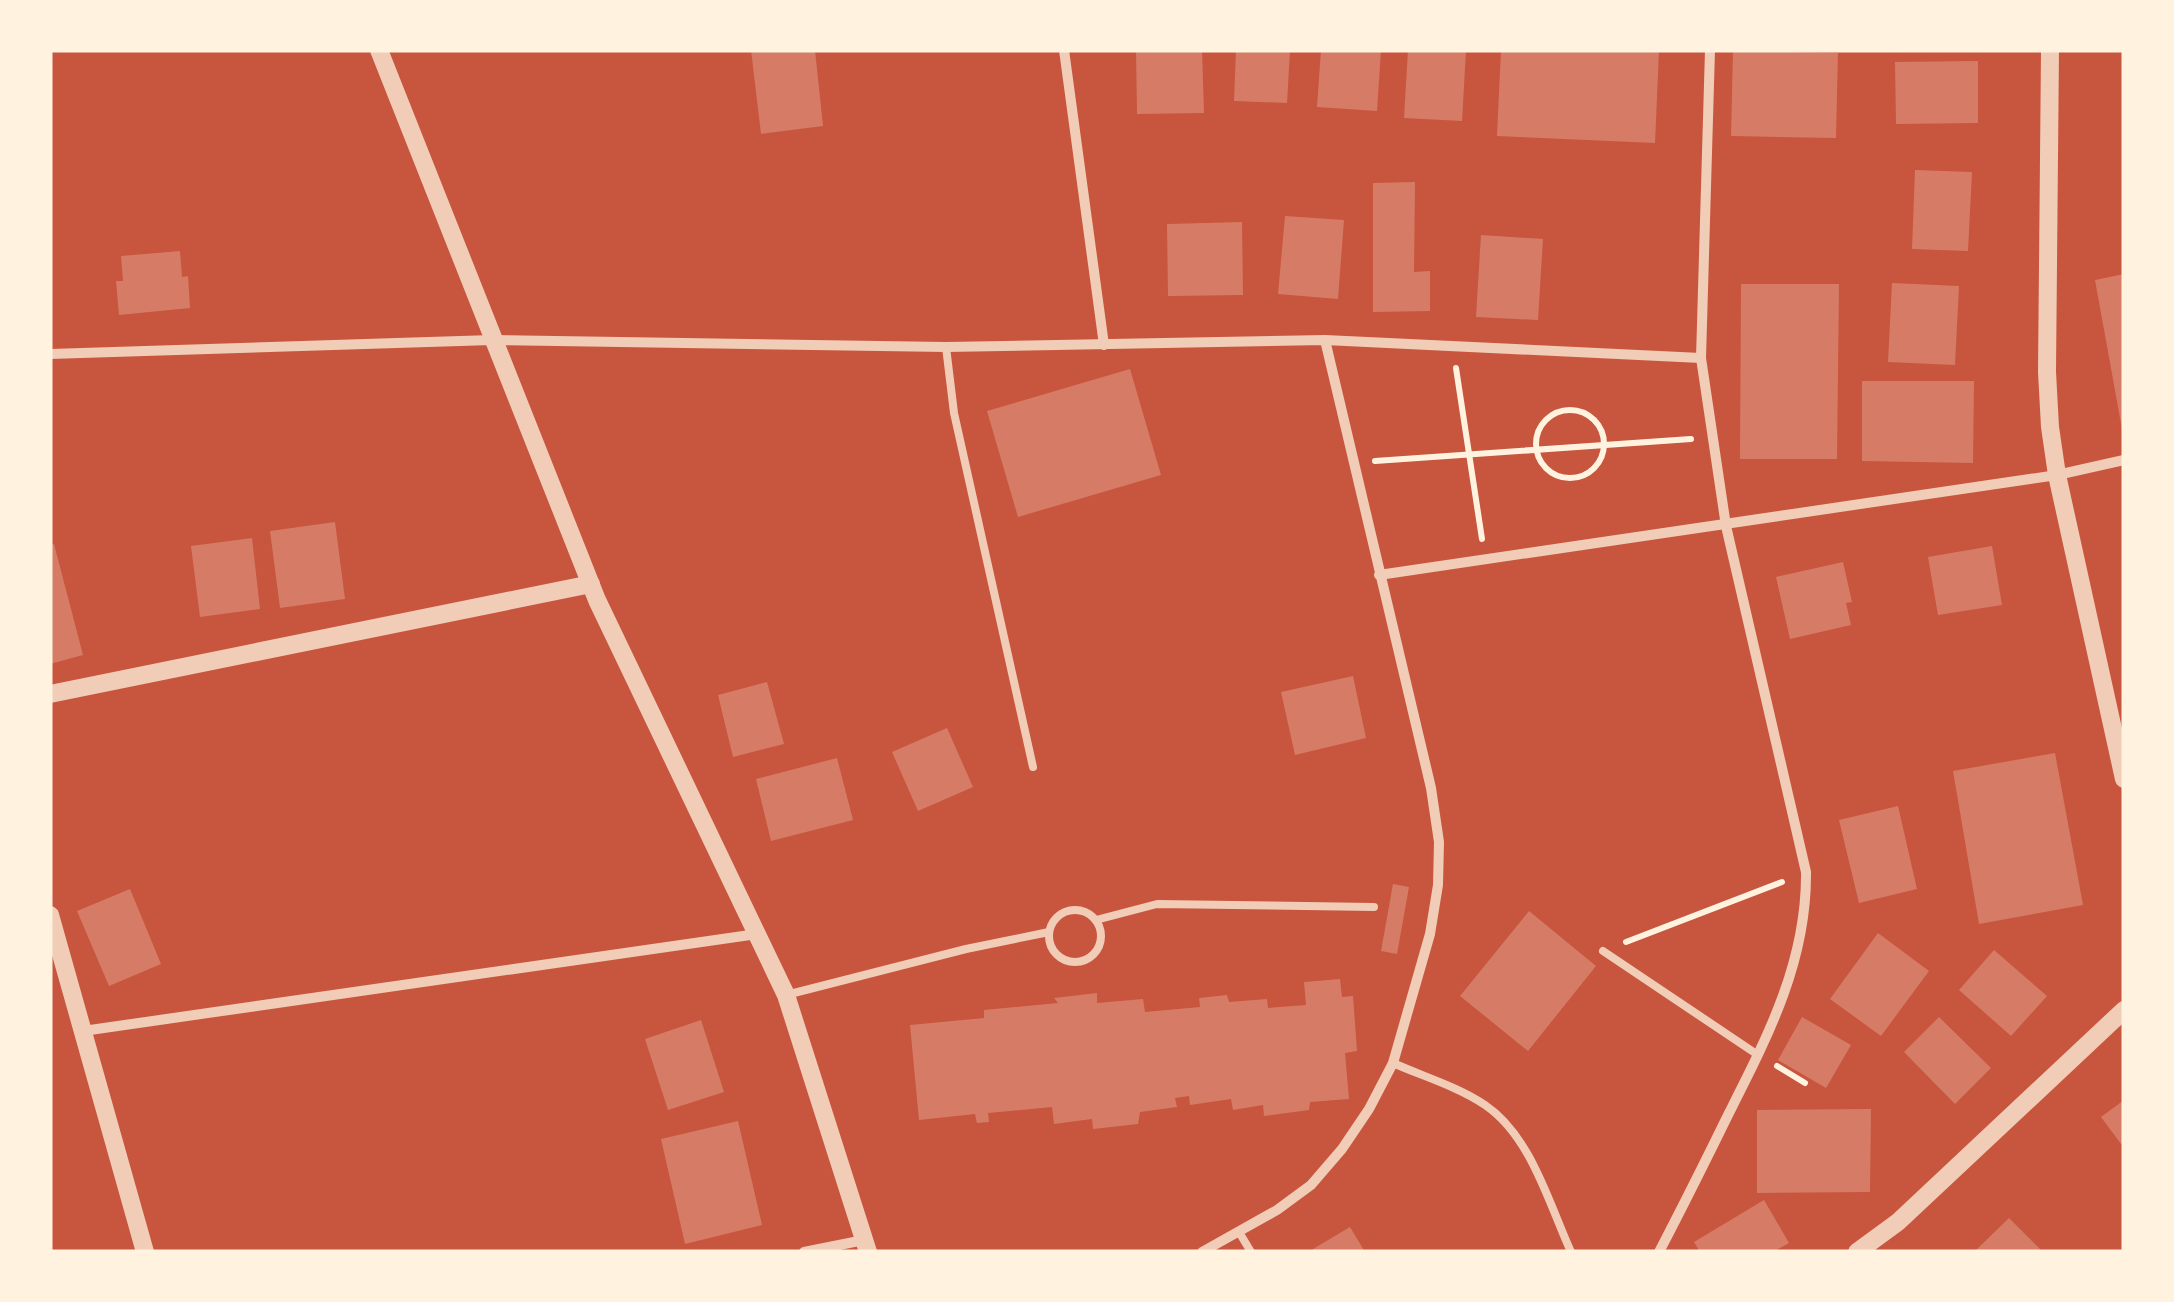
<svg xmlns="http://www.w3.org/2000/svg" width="2174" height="1302" font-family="'Archivo Narrow',sans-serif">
	<rect width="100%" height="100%" fill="#c8553d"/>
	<!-- building -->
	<g fill="#d67c66">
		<path d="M751,50H815L823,126L761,134Z"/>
		<path d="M1136,50H1202L1204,113L1137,114Z"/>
		<path d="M1236,50H1290L1287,103L1234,101Z"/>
		<path d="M1321,50H1381L1377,111L1317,107Z"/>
		<path d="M1408,50H1466L1462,121L1404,118Z"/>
		<path d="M1501,50H1659L1655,143L1497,136Z"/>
		<path d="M1733,51L1838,53L1836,138L1731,136Z"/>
		<path d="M1978,61V123L1896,124L1895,62Z"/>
		<path d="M1915,170L1972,172L1968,251L1912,249Z"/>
		<path d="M1415,182L1414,272L1430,271V311L1373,312V183Z"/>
		<path d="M1285,216L1344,220L1338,299L1278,294Z"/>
		<path d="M1242,222L1243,295L1168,296L1167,224Z"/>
		<path d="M1481,235L1543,239L1538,320L1476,317Z"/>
		<path d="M180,251L182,277L188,276L190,308L119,315L116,281H123L121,256Z"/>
		<path d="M2124,274V429H2122L2095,280Z"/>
		<path d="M1892,283L1959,286L1955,365L1888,362Z"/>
		<path d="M1741,284H1839L1837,459H1740Z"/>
		<path d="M1130,369L1161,475L1018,517L987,411Z"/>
		<path d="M1862,381H1974L1973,463L1862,461Z"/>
		<path d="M335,522L345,599L280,608L270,531Z"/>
		<path d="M252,538L260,609L200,617L191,546Z"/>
		<path d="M54,544L83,655L50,664V545Z"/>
		<path d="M1992,546L2002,605L1938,615L1928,557Z"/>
		<path d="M1843,562L1852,602L1846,603L1851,625L1790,639L1776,577Z"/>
		<path d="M1353,676L1366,738L1295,755L1281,692Z"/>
		<path d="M767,682L784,744L733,757L718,695Z"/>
		<path d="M947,728L973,787L918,811L892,752Z"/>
		<path d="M2055,753L2083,905L1979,924L1953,771Z"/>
		<path d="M837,758L853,820L771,841L756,779Z"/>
		<path d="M1898,806L1917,889L1859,903L1839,820Z"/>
		<path d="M1393,884L1409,887L1397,954L1381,951Z"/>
		<path d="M130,889L161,964L109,986L77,911Z"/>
		<path d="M1529,911L1596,966L1528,1051L1460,996Z"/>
		<path d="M1878,933L1929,971L1881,1036L1830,999Z"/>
		<path d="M1994,950L2047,996L2011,1036L1959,990Z"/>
		<path d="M1340,979L1342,997L1353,996L1357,1051L1345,1053L1349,1099L1310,1102L1309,1110L1264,1116L1263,1105L1233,1110L1231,1099L1190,1105L1189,1096L1175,1098L1177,1107L1140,1112L1138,1124L1093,1129L1092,1119L1054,1124L1052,1107L988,1113L989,1122L977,1123L975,1114L919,1120L910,1025L984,1018V1010L1058,1003L1054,998L1097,993V1003L1143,999L1145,1012L1200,1007L1199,998L1227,995L1229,1002L1267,999L1268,1008L1306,1005L1304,982Z"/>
		<path d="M1802,1017L1851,1045L1826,1088L1778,1060Z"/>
		<path d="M1939,1017L1991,1068L1955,1104L1904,1052Z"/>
		<path d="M701,1020L724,1092L668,1110L645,1039Z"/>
		<path d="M2124,1100V1148L2101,1117Z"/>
		<path d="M1871,1109L1870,1192L1757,1193V1110Z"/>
		<path d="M738,1121L762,1225L685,1244L661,1139Z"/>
		<path d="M1764,1200L1789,1243L1773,1252H1700L1694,1242Z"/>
		<path d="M2009,1218L2043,1252H1974Z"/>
		<path d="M1350,1227L1365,1252H1308Z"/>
	</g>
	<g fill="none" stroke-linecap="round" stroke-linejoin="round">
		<!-- path -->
		<g stroke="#fff3e0" stroke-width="6">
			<path d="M1456,368L1482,539"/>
			<circle cx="1570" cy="444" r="34"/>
			<path d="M1375,461L1691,439"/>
			<path d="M1626,942L1782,882"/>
			<path d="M1777,1066L1805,1083"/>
		</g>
		<!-- service -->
		<g stroke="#f1ccb7" stroke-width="8">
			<path d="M946,347L954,413L1033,767"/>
			<circle cx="1075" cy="936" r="26"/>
			<path d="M1096,920L1157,904L1374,907"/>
			<path d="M1603,951L1758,1055"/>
			<path d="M786,995L966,949L1049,932"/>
			<path d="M1393,1063C1422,1076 1459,1087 1485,1105C1531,1136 1549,1204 1571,1252"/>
			<path d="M1239,1232L1251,1252"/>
		</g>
		<!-- minor -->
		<g stroke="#f1ccb7" stroke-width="10">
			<path d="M1064,50L1104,345"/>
			<path d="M50,354L492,340L946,347L1325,340L1701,358"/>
			<path d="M1379,575L2057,475L2124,460"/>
			<path d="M83,1031L757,934"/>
			<path d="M804,1252L864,1240"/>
			<path d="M1202,1252L1277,1210L1311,1185L1342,1149L1369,1109L1393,1063L1430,934L1438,885L1439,842L1431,788L1325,340"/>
			<path d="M1659,1252C1683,1206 1706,1160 1729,1113C1768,1036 1807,961 1806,872L1726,526L1701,358L1710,50"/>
		</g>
		<!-- tertiary -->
		<g stroke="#f1ccb7" stroke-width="18">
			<path d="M379,50L597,600L786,995L868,1252"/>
			<path d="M2050,50L2047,372L2050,427L2057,475L2124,779"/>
			<path d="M50,694L591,584"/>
			<path d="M50,915L145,1252"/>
			<path d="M1857,1252L1898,1222L2124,1010"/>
		</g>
	</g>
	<!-- border -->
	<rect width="2174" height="1302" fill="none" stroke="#fff3e0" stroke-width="105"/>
</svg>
